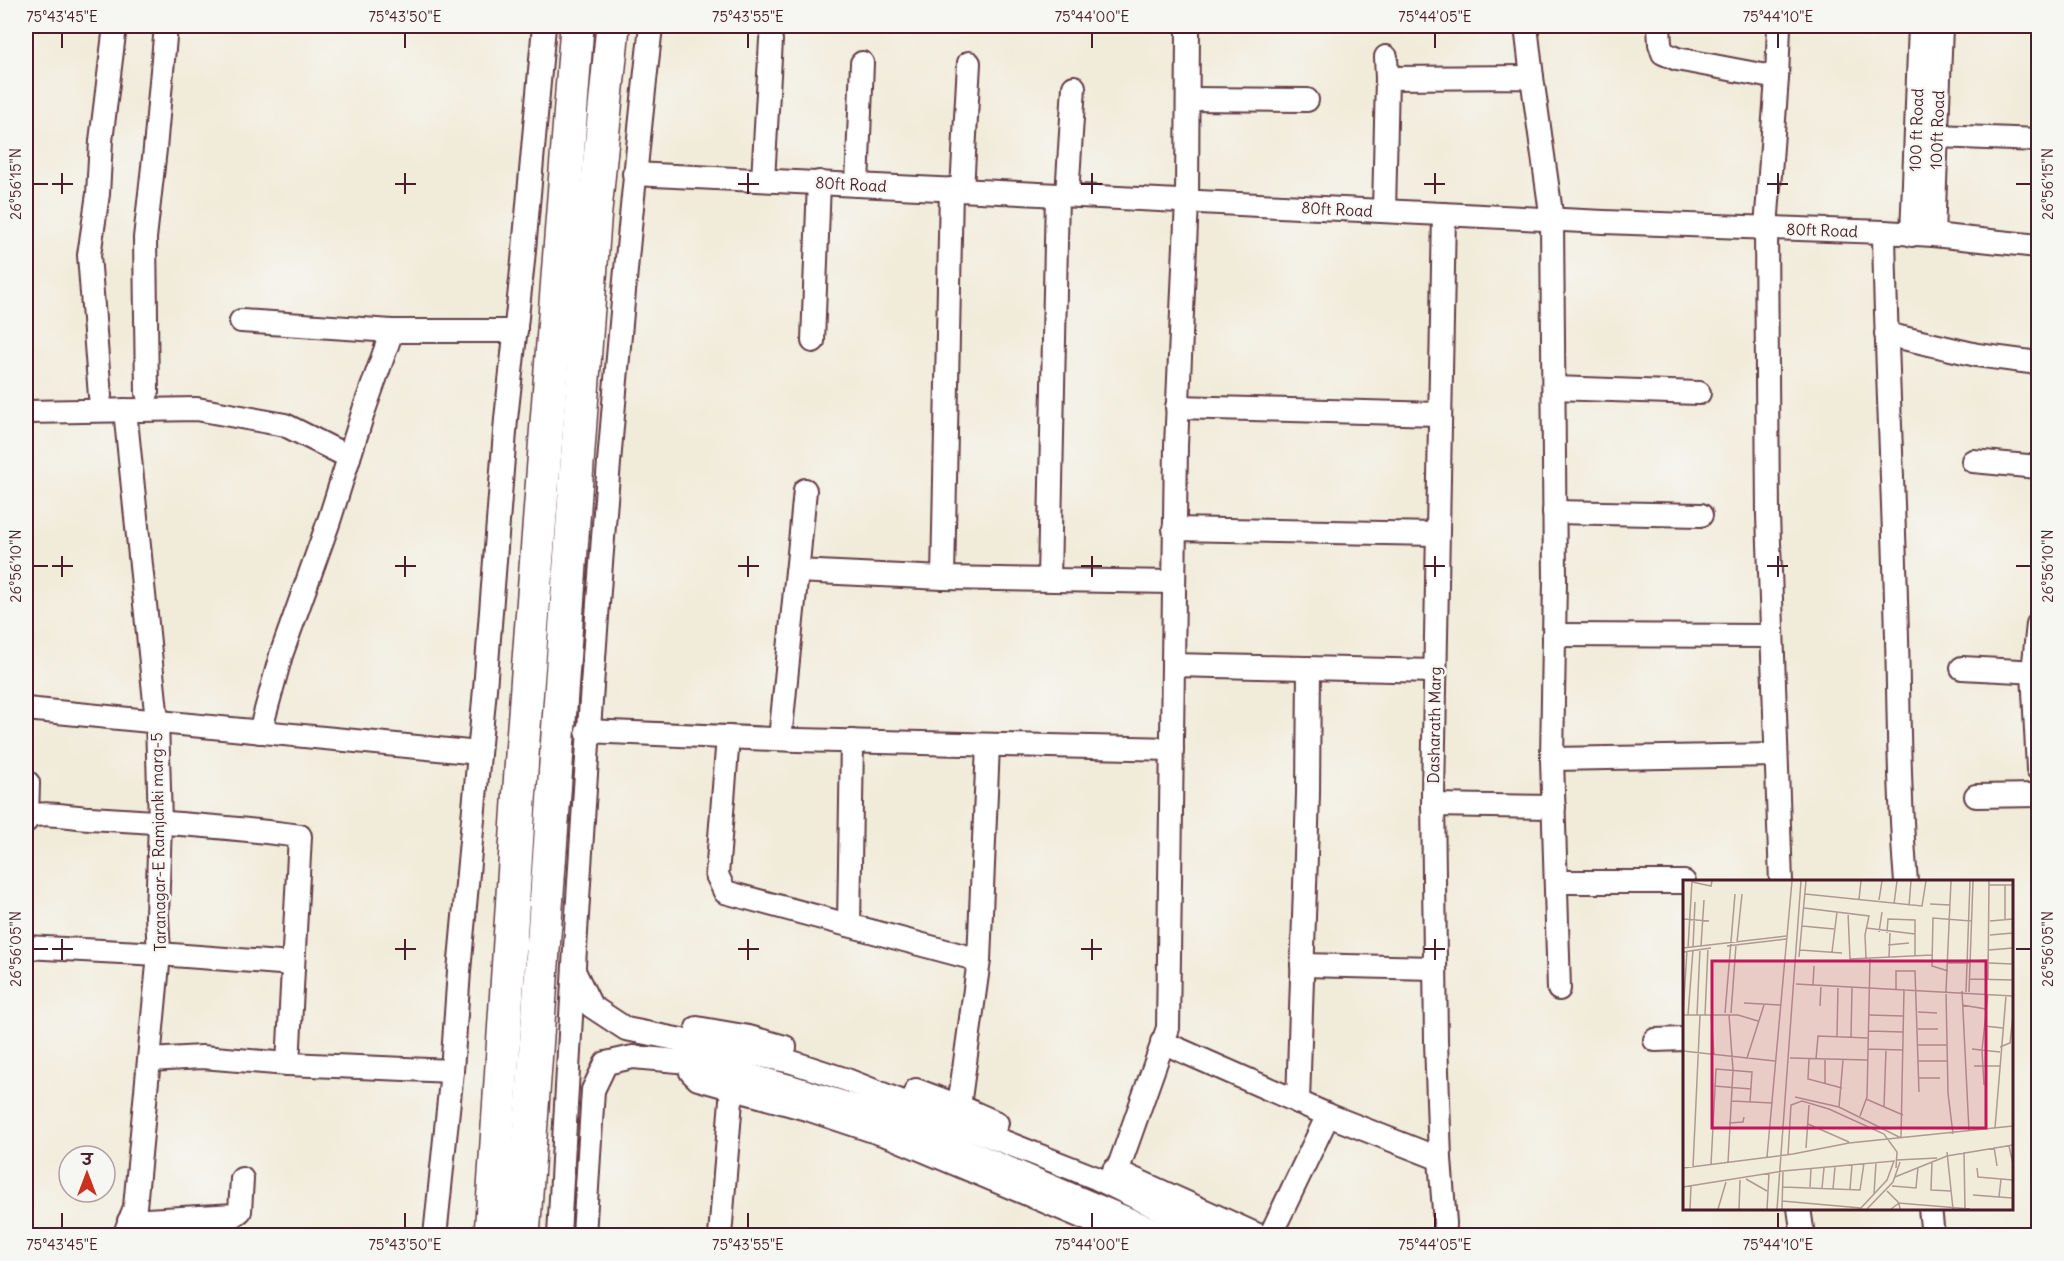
<svg xmlns="http://www.w3.org/2000/svg" width="2064" height="1261" font-family="Delius,'Playpen Sans Deva',sans-serif">
	<rect width="100%" height="100%" fill="#f6f6f2"/>
	<filter id="ink" filterUnits="userSpaceOnUse"><feTurbulence type="fractalNoise" baseFrequency=".0167" numOctaves="2"/><feDisplacementMap in="SourceGraphic" scale="12" xChannelSelector="R" yChannelSelector="G"/><feConvolveMatrix kernelMatrix="1 2 1 2 8 2 1 2 1" color-interpolation-filters="sRGB"/></filter>
	<filter id="wash" filterUnits="userSpaceOnUse"><feTurbulence type="fractalNoise" baseFrequency=".008" numOctaves="4" result="noise"/><feDisplacementMap in="SourceGraphic" scale="24" xChannelSelector="R" yChannelSelector="G"/><feGaussianBlur stdDeviation="1.35" result="paint"/><feColorMatrix in="noise" values="0 0 0 0 0 0 0 0 0 0 0 0 0 0 0 0 0 1.4 0 .05"/><feComposite in="paint" operator="in"/></filter>
	<g filter="url(#wash)">
		<rect width="100%" height="100%" fill="#f1ebd9"/>
	</g>
	<g filter="url(#ink)">
		<g fill="none" stroke-linecap="round" stroke-linejoin="round">
			<defs>
				<g id="minor">
					<path d="M1526,26L1532,77"/>
					<path d="M1659,26L1660,44L1663,53L1677,59L1777,78"/>
					<path d="M1779,26L1777,78L1766,228L1768,515L1781,882"/>
					<path d="M1386,57L1387,78"/>
					<path d="M1188,99L1307,100"/>
					<path d="M1937,136L2038,140"/>
					<path d="M634,174L1604,222L1884,232L1933,235L2038,246"/>
					<path d="M763,180L771,40"/>
					<path d="M857,185L862,63"/>
					<path d="M962,190L969,63"/>
					<path d="M1067,195L1074,87"/>
					<path d="M1384,211L1387,78L1532,77L1552,220L1555,580L1552,759L1559,989"/>
					<path d="M1444,214L1433,794L1436,1041L1440,1159L1445,1223L1444,1236"/>
					<path d="M1884,232C1886,355 1893,477 1896,600C1899,694 1898,788 1906,882"/>
					<path d="M1912,235L1920,26"/>
					<path d="M1933,235L1941,26"/>
					<path d="M241,321L392,331H516"/>
					<path d="M1886,334L1977,355L2038,363"/>
					<path d="M813,341L819,182"/>
					<path d="M1554,388L1699,393"/>
					<path d="M147,393L145,238L155,149L166,26"/>
					<path d="M100,396L89,255L98,194L101,141L115,26"/>
					<path d="M1177,407L1439,414"/>
					<path d="M26,412L197,409L285,425L349,457"/>
					<path d="M1973,461L2038,467"/>
					<path d="M1554,512L1701,515"/>
					<path d="M1174,529L1437,534"/>
					<path d="M797,574L805,490"/>
					<path d="M943,578L951,189"/>
					<path d="M1049,579L1057,195"/>
					<path d="M2038,624L2033,672L2038,769"/>
					<path d="M1554,635L1771,636"/>
					<path d="M1173,665L1435,671"/>
					<path d="M1962,668L2038,672"/>
					<path d="M26,709L479,753"/>
					<path d="M587,731L797,740L1172,749"/>
					<path d="M260,732L281,655L329,521L364,410L392,331"/>
					<path d="M728,737L717,875L725,892L979,960"/>
					<path d="M780,739L797,571L943,578L1173,582"/>
					<path d="M1552,759L1776,755"/>
					<path d="M1976,796L2038,795"/>
					<path d="M1433,805L1554,807"/>
					<path d="M27,817L28,783"/>
					<path d="M26,821L27,817C47,811 70,817 90,818C160,822 231,827 300,836L288,1064"/>
					<path d="M1556,882H1684"/>
					<path d="M849,925L852,741"/>
					<path d="M26,947L159,954L293,964"/>
					<path d="M1302,965L1435,968"/>
					<path d="M575,973L591,1006L626,1029L792,1062L847,1080L1096,1178L1216,1236"/>
					<path d="M697,1028L749,1037L785,1047"/>
					<path d="M1655,1040L1684,1039"/>
					<path d="M1162,1042L1328,1115L1440,1159"/>
					<path d="M150,1060L202,1057L288,1064L452,1071"/>
					<path d="M691,1072L698,1079L810,1110L894,1138L1127,1236"/>
					<path d="M916,1090L959,1106L997,1123"/>
					<path d="M1298,1102L1308,794L1309,668"/>
					<path d="M959,1106L979,960L988,745"/>
					<path d="M1114,1170L1260,1236"/>
					<path d="M1117,1172L1168,1028L1176,446L1187,201L1188,26"/>
					<path d="M1799,1208L1803,1236"/>
					<path d="M1930,1208L1933,1236"/>
					<path d="M129,1221L235,1215L240,1211L242,1179"/>
					<path d="M124,1236L135,1207L159,954L157,916L160,822L157,721L125,410"/>
					<path d="M435,1236L452,1071L459,971L485,689L506,419L523,261L544,26"/>
					<path d="M559,1236C580,832 606,428 651,26"/>
					<path d="M584,1236L593,1090L606,1063L633,1057L678,1061L740,1073L793,1087L883,1115L1168,1236"/>
					<path d="M720,1236L732,1088"/>
					<path d="M1270,1236L1328,1115"/>
				</g>
				<g id="highway">
					<path d="M491,1236L523,740L577,26"/>
					<path d="M523,1236L594,221L613,26"/>
				</g>
			</defs>
			<!-- minor casing -->
			<use href="#minor" stroke="#633e45" stroke-width="26"/>
			<!-- highway casing -->
			<use href="#highway" stroke="#633e45" stroke-width="36"/>
			<!-- minor -->
			<use href="#minor" stroke="#fff" stroke-width="22"/>
			<!-- highway -->
			<use href="#highway" stroke="#fff" stroke-width="33"/>
		</g>
	</g>
	<!-- ticks -->
	<path fill="none" stroke="#4a1f2b" stroke-width="2" d="M62,33V48M405,33V48M748,33V48M1092,33V48M1435,33V48M1778,33V48M62,173V194M405,173V194M748,173V194M1092,173V194M1435,173V194M1778,173V194M33,184H48M52,184H73M395,184H416M738,184H759M1081,184H1102M1424,184H1445M1767,184H1788M2016,184H2031M62,556V577M405,556V577M748,556V577M1092,556V577M1435,556V577M1778,556V577M33,566H48M52,566H73M395,566H416M738,566H759M1081,566H1102M1424,566H1445M1767,566H1788M2016,566H2031M62,939V960M405,939V960M748,939V960M1092,939V960M1435,939V960M33,949H48M52,949H73M395,949H416M738,949H759M1081,949H1102M1424,949H1445M2016,949H2031M62,1213V1228M405,1213V1228M748,1213V1228M1092,1213V1228M1435,1213V1228M1778,1213V1228"/>
	<g text-anchor="middle" dominant-baseline="central" stroke-width="5" stroke-linejoin="round" paint-order="stroke">
		<!-- street labels -->
		<g font-size="16" fill="#4a1f2b" stroke="#f6f6f2">
			<text transform="translate(1916 130) rotate(-88)">100 ft Road</text>
			<text transform="translate(1937 130) rotate(-88)">100ft Road</text>
			<text transform="translate(851 184) rotate(3)">80ft Road</text>
			<text transform="translate(1337 209) rotate(3)">80ft Road</text>
			<text transform="translate(1822 230) rotate(2)">80ft Road</text>
			<text transform="translate(1434 725) rotate(-89)">Dasharath Marg</text>
			<text transform="translate(158 842) rotate(-91)">Taranagar-E Ramjanki marg-5</text>
		</g>
	</g>
	<!-- overview -->
	<g transform="translate(1683 880)">
		<rect width="330" height="330" fill="#f1ebd9"/>
		<path fill="none" stroke="#ae9993" stroke-width="1.5" d="M268,1L263,111L265,213L270,254M9,2L28,6L29,1M306,5H330M322,5V40M122,14L239,26L243,1M176,19L178,1M196,20L199,1M211,24L214,1M247,24L267,25M226,26L228,1M121,28L186,36L182,55L183,78M165,33L167,79L249,75M0,39L26,41M307,41L330,39M119,46L151,49M183,48L232,54M196,52L199,32M204,53L205,39L232,40V76M307,55L330,53M54,62L59,14M205,65L226,63M18,66L21,20M44,66L103,59M10,67L12,22M0,68L103,56M5,68L9,1M117,70L159,73M306,70L330,68M0,72L28,68M149,72L154,32M116,77L123,1M206,77L207,53M287,81L306,80M265,83H286M306,83L330,84M265,91L249,86L250,38L288,41M286,99L330,100M305,99L306,1M113,104L330,116M130,105L131,86M213,109V91H232L236,212M279,111L286,251M283,112L287,1M286,112L290,1M61,123L97,125M279,125L303,129M137,126L138,105M235,132L254,133M42,133L52,14M48,133L53,65M0,134L4,71M0,135H55L75,141M5,135L10,70M14,135L17,69M22,135L25,68M28,135L31,175M185,135L220,136M301,146L320,148M235,149H255M185,151L220,152M154,157L155,106M168,158L169,107M235,165H264M317,167L327,163L330,135M185,169L219,170M289,169L317,172M0,171L92,181M64,178L81,125M107,178L185,180M126,179L125,199L159,208M133,179L135,156L185,158M235,181H265M291,186H318M235,198H257M142,203V179M301,205L299,170L305,114M31,206L68,209M112,217L156,227L218,258L221,109M183,219L220,235M49,221L89,223M156,227L160,180M201,227L203,169M177,236L184,217L187,78M46,243L60,242L61,237M125,244L166,262M312,248L323,116M326,266L330,284M311,267L314,286M123,268L126,225M264,272L270,329M281,272L282,329M105,275L108,225L119,221L146,229L201,254L214,272L213,288M84,277L109,1M214,280L254,278M249,282L248,310L268,311M45,283L50,190L46,135M28,285L33,189L69,192L67,222M10,287L17,135M0,288L110,274L166,263L330,246M294,288L295,297L330,300M212,297L264,276L330,265M63,299L84,311M209,306L233,308L235,287M0,307L100,291L211,281L204,300L177,329M100,307L177,310L181,283M127,307L128,289M139,308L141,288M150,309L152,287M167,309L169,285M204,311L216,323L208,329M191,314L193,282M290,315L329,318M316,317L318,299M99,321L178,328M7,329L8,306M35,329L43,302M56,329L57,300M84,329L86,293M94,329L118,1M99,329L100,292M184,329L210,302L217,282M217,329L216,323L287,329"/>
		<path fill="#c2185b" fill-opacity="0.15" stroke="#c2185b" stroke-width="3" d="M29,81H303V248H29Z"/>
		<rect width="330" height="330" fill="none" stroke="#4a1f2b" stroke-width="3"/>
	</g>
	<!-- margin -->
	<rect width="2064" height="1261" fill="none" stroke="#f6f6f2" stroke-width="66"/>
	<!-- north arrow -->
	<g transform="translate(87 1174)"><circle r="28" fill="#f6f6f2" stroke="#b1a0a2" stroke-width="1.5"/>
	<path d="M0-4.5L10 22L0 15L-10 22Z" fill="#c8321e"/>
	<text y="-9" font-size="16" font-weight="bold" text-anchor="middle" fill="#4a1f2b">उ</text>
	</g>
	<rect x="33" y="33" width="1998" height="1195" fill="none" stroke="#4a1f2b" stroke-width="2"/>
	<g font-size="15" text-anchor="middle" fill="#4a1f2b">
		<text x="62" y="22">75°43'45"E</text>
		<text x="405" y="22">75°43'50"E</text>
		<text x="748" y="22">75°43'55"E</text>
		<text x="1092" y="22">75°44'00"E</text>
		<text x="1435" y="22">75°44'05"E</text>
		<text x="1778" y="22">75°44'10"E</text>
		<text transform="translate(16 184) rotate(-90)" y="5">26°56'15"N</text>
		<text transform="translate(2048 184) rotate(-90)" y="5">26°56'15"N</text>
		<text transform="translate(16 566) rotate(-90)" y="5">26°56'10"N</text>
		<text transform="translate(2048 566) rotate(-90)" y="5">26°56'10"N</text>
		<text transform="translate(16 949) rotate(-90)" y="5">26°56'05"N</text>
		<text transform="translate(2048 949) rotate(-90)" y="5">26°56'05"N</text>
		<text x="62" y="1250">75°43'45"E</text>
		<text x="405" y="1250">75°43'50"E</text>
		<text x="748" y="1250">75°43'55"E</text>
		<text x="1092" y="1250">75°44'00"E</text>
		<text x="1435" y="1250">75°44'05"E</text>
		<text x="1778" y="1250">75°44'10"E</text>
	</g>
</svg>
